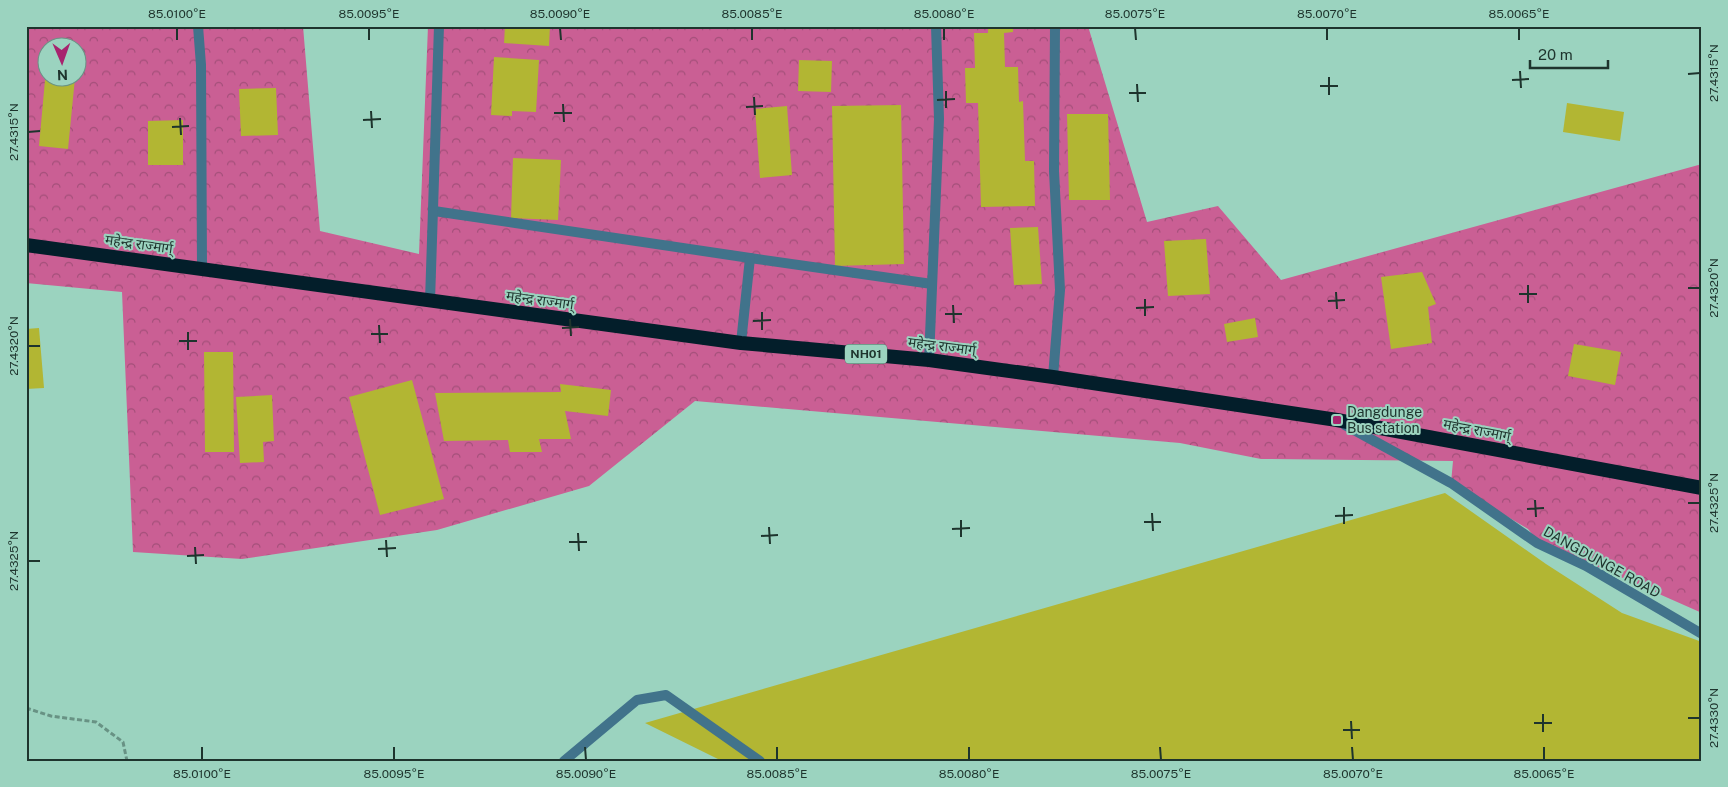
<svg xmlns="http://www.w3.org/2000/svg" width="1728" height="787" font-family="'Public Sans','Noto Sans Devanagari',sans-serif">
	<defs>
		<pattern id="forest-crowns" width="20" height="18" patternUnits="userSpaceOnUse" patternTransform="scale(1.25)"><rect width="20" height="18" fill="#ca5f94"/><path d="M2 6a3 3 0 1 1 6 0M12 15a3 3 0 1 1 6 0" fill="none" stroke="#a34f79"/></pattern>
	</defs>
	<rect width="100%" height="100%" fill="#9bd3bf"/>
	<!-- forest -->
	<path fill="url(#forest-crowns)" fill-rule="evenodd" d="M26,26H303L320,231L419,254L428,26H1088L1147,222L1218,206L1281,280L1702,164V613L1537,540L1528,529L1451,483L1453,461L1261,459L1180,443L695,401L589,486L437,530L242,559L133,552L122,292L26,283ZM48,48H78V78H48Z"/>
	<!-- building -->
	<g fill="#b2b633">
		<path d="M505,26H550L549,46L504,43Z"/>
		<path d="M988,26H1013V32L1004,33L1005,67H1018L1019,102L1023,101L1025,161H1034L1035,206L981,207L978,103H966L965,68H975L974,33H988Z"/>
		<path d="M494,57L539,60L536,112L512,111V116L491,115Z"/>
		<path d="M799,60L832,61L831,92L798,91Z"/>
		<path d="M46,69H48V78H75L68,149L39,146Z"/>
		<path d="M276,88L278,135L241,136L239,89Z"/>
		<path d="M1567,103L1624,112L1620,141L1563,132Z"/>
		<path d="M901,105L904,264L835,266L832,106Z"/>
		<path d="M787,106L792,175L760,178L755,109Z"/>
		<path d="M1067,114H1108L1110,200H1069Z"/>
		<path d="M183,120V165H148V121Z"/>
		<path d="M513,158L561,160L558,220L511,218Z"/>
		<path d="M1038,227L1042,284L1014,285L1010,228Z"/>
		<path d="M1206,239L1210,294L1168,296L1164,241Z"/>
		<path d="M1422,272L1436,304L1428,307L1432,343L1391,349L1381,277Z"/>
		<path d="M1255,318L1258,337L1227,342L1224,324Z"/>
		<path d="M39,328L44,388L26,389V329Z"/>
		<path d="M1574,344L1621,352L1615,385L1568,376Z"/>
		<path d="M204,352H233L234,452H205Z"/>
		<path d="M412,380L444,499L380,515L349,397Z"/>
		<path d="M560,384L611,390L608,416L565,411L571,439H539L542,452H510L508,440L444,441L435,393L561,392Z"/>
		<path d="M272,395L274,441L263,442L264,462L240,463L236,397Z"/>
		<path d="M1445,493L1546,564L1622,613L1702,642V761H722L645,723Z"/>
	</g>
	<g fill="none" stroke-linecap="round" stroke-linejoin="round">
		<!-- path -->
		<path stroke="#689284" stroke-width="3" stroke-dasharray="5 2.5" stroke-linecap="butt" d="M26,708L51,716L96,722L123,742L127,761"/>
		<!-- service -->
		<g stroke="#41738b" stroke-width="10">
			<path d="M198,26L201,65L202,269"/>
			<path d="M434,211L750,258L932,284"/>
			<path d="M430,301L439,26"/>
			<path d="M741,343L750,258"/>
			<path d="M929,360L939,119L936,26"/>
		</g>
		<!-- minor -->
		<g stroke="#41738b" stroke-width="10">
			<path d="M1053,377L1060,290L1054,171L1055,26"/>
			<path d="M1345,425L1451,483L1537,543L1586,566L1702,634"/>
			<path d="M564,761L637,700L666,695L760,761"/>
		</g>
		<!-- trunk -->
		<path stroke="#031e2a" stroke-width="14" d="M26,245L741,343L929,360L1053,377L1337,420L1702,488"/>
	</g>
	<!-- ticks -->
	<path fill="none" stroke="#1e342d" stroke-width="2" d="M177,28V40M369,28V40M560,28L561,40M752,28V40M944,28V40M1135,28L1136,40M1327,28V40M1519,28V40M1520,71L1521,88M1688,74L1700,73M1329,77V95M1512,80L1529,79M1137,84L1138,102M1320,86H1338M946,91V108M1129,93H1146M754,97L755,115M937,100L955,99M563,104L564,122M746,107L763,106M371,111L372,128M554,113H572M180,118L181,135M363,120L381,119M172,127L189,126M28,132L40,131M1528,285V303M1688,288H1700M1336,292L1337,309M1519,294H1537M1145,299V316M1328,301L1345,300M953,305L954,323M1136,308L1154,307M762,312V330M945,314H962M570,319L571,336M753,321L771,320M379,325L380,343M562,328L579,327M188,332V350M371,334H388M179,341H197M28,346H40M1535,500L1536,517M1688,503H1700M1344,507V524M1527,509L1544,508M1152,513L1153,531M1335,516L1353,515M961,520V537M1144,522H1161M769,527L770,544M952,529L970,528M578,533L579,551M761,536L778,535M386,540L387,557M569,542H587M195,547L196,564M378,549L396,548M187,556L204,555M28,561H40M1543,714V732M1688,718H1700M1351,721L1352,739M1534,723H1552M1343,730H1360M202,747V760M394,747V760M585,747L586,760M777,747V760M969,747V760M1160,747L1161,760M1352,747L1353,760M1544,747V760"/>
	<!-- markers -->
	<rect fill="#a7236e" stroke="#9bd3bf" stroke-width="2" x="1332" y="415" width="10" height="10" rx="2.5"/>
	<g text-anchor="middle" dominant-baseline="central" stroke-width="4" stroke-linejoin="round" paint-order="stroke">
		<!-- shield labels -->
		<rect fill="#9bd3bf" stroke="#446459" stroke-width="1" x="845" y="344.5" width="42" height="19" rx="4"/>
		<g font-size="12" font-weight="bold" fill="#1e342d">
			<text x="866" y="354">NH01</text>
		</g>
		<!-- street labels -->
		<g font-size="14" fill="#1e342d" stroke="#9bd3bf">
			<text transform="translate(139 244) rotate(8)">महेन्द्र राज्मार्ग्</text>
			<text transform="translate(540 300) rotate(8)">महेन्द्र राज्मार्ग्</text>
			<text transform="translate(942 346) rotate(7)">महेन्द्र राज्मार्ग्</text>
			<text transform="translate(1477 430) rotate(11)">महेन्द्र राज्मार्ग्</text>
			<text transform="translate(1602 562) rotate(29)">DANGDUNGE ROAD</text>
		</g>
		<!-- poi labels -->
		<g font-size="14" fill="#1e342d" stroke="#9bd3bf" text-anchor="start">
			<text x="1347" y="412">Dangdunge<tspan x="1347" dy="16">Bus station</tspan></text>
		</g>
	</g>
	<!-- border -->
	<rect width="1728" height="787" fill="none" stroke="#9bd3bf" stroke-width="55"/>
	<!-- north arrow -->
	<g transform="translate(62 62) rotate(178)"><circle r="24" fill="#9bd3bf" stroke="#699385"/>
	<path d="M0-4L9 19L0 12L-9 19Z" fill="#a7236e"/>
	<text y="-8" font-size="14" font-weight="bold" text-anchor="middle" fill="#1e342d">N</text>
	</g>
	<!-- scale -->
	<path d="M1530 60v8h78v-8" fill="none" stroke="#1e342d" stroke-width="2.5"/>
	<text x="1538" y="60" font-size="15" fill="#1e342d" stroke="#9bd3bf" stroke-width="4" paint-order="stroke">20 m</text>
	<rect x="28" y="28" width="1672" height="732" fill="none" stroke="#1e342d" stroke-width="2"/>
	<g font-size="12" text-anchor="middle" fill="#1e342d">
		<text x="177" y="18">85.0100°E</text>
		<text x="369" y="18">85.0095°E</text>
		<text x="560" y="18">85.0090°E</text>
		<text x="752" y="18">85.0085°E</text>
		<text x="944" y="18">85.0080°E</text>
		<text x="1135" y="18">85.0075°E</text>
		<text x="1327" y="18">85.0070°E</text>
		<text x="1519" y="18">85.0065°E</text>
		<text transform="translate(1714 73) rotate(-90)" y="4">27.4315°N</text>
		<text transform="translate(14 132) rotate(-90)" y="4">27.4315°N</text>
		<text transform="translate(1714 288) rotate(-90)" y="4">27.4320°N</text>
		<text transform="translate(14 346) rotate(-90)" y="4">27.4320°N</text>
		<text transform="translate(1714 503) rotate(-90)" y="4">27.4325°N</text>
		<text transform="translate(14 561) rotate(-90)" y="4">27.4325°N</text>
		<text transform="translate(1714 718) rotate(-90)" y="4">27.4330°N</text>
		<text x="202" y="778">85.0100°E</text>
		<text x="394" y="778">85.0095°E</text>
		<text x="586" y="778">85.0090°E</text>
		<text x="777" y="778">85.0085°E</text>
		<text x="969" y="778">85.0080°E</text>
		<text x="1161" y="778">85.0075°E</text>
		<text x="1353" y="778">85.0070°E</text>
		<text x="1544" y="778">85.0065°E</text>
	</g>
</svg>
